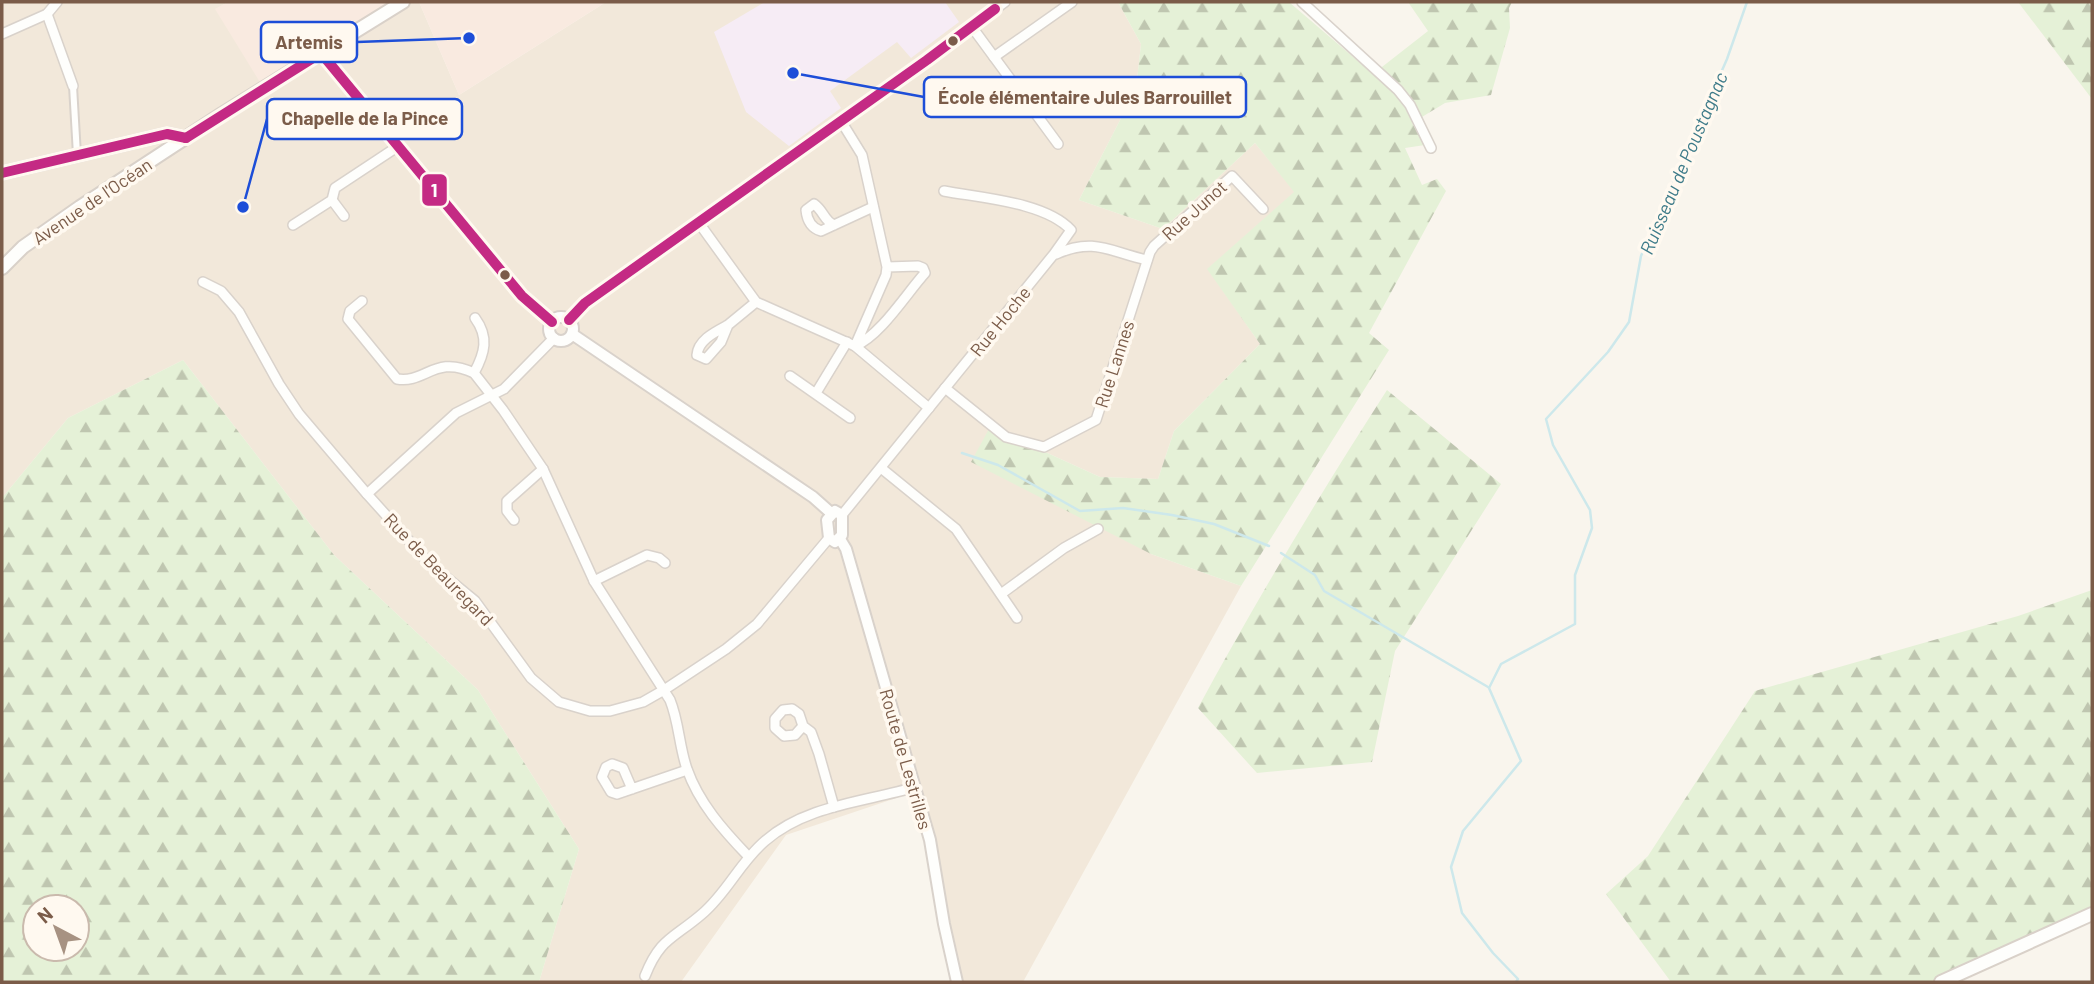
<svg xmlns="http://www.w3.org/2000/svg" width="2094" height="984" font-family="Barlow,sans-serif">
	<defs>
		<pattern id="forest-firs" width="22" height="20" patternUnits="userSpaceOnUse" patternTransform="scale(1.75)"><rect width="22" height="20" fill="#e5f1d7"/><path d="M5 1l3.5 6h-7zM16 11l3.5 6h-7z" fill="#bfc6b0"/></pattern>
	</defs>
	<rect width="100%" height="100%" fill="#f9f5ed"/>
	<!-- residential -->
	<path fill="#f2e8da" d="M2,2H228L216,9L419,2L459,95L606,2H1118L1141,44L1136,89L1079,200L1163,229L1255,143L1295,192L1208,269L1260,344L1174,431L1158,479L1100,477L990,427L1151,554L1241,586L1023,982H962L951,931L938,851L920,790L786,835L681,982H539L579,849L478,690L334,555L183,360L68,418L2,498Z"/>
	<!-- commercial -->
	<g fill="#f9eae0">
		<path d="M228,2H401L261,84L215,9Z"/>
		<path d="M419,2H606L459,95Z"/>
	</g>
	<!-- education -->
	<path fill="#f6ecf5" d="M765,2H945L959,22L911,58L897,42L830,91L841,108L789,146L746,112L714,32Z"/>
	<!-- forest -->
	<g fill="url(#forest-firs)" fill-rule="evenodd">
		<path d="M1118,2H1289L1373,74L1428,31L1408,2H1512L1509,8L1510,28L1491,95L1445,103L1412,123L1425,145L1405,148L1422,185L1437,179L1446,191L1369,333L1389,350L1241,586L1151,554L971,462L990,427L1100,477L1158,479L1174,431L1260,344L1207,269L1294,192L1255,143L1163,229L1079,200L1136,89L1141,44Z"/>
		<path d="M2018,2H2092V99Z"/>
		<path d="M183,360L334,555L478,690L579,849L539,982H2V498L68,418ZM77,907V949H35V907Z"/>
		<path d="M1387,390L1501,484L1395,651L1372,762L1257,773L1198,708C1257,599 1320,494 1387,390Z"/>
		<path d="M2092,590V909L2053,934L1932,982H1671L1606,894L1648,856L1755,691L2018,616Z"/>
	</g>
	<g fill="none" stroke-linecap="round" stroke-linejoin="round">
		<!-- stream -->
		<g stroke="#cde8eb" stroke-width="2.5">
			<path d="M962,453L998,465L1080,511L1123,508L1172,515L1214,524L1269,546"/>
			<path d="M1281,553L1315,575L1324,591L1488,687"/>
			<path d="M1516,982L1518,979L1493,953L1462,913L1451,867L1463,831L1521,761L1489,688L1501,664L1575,624V575L1592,528L1590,510L1553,445L1546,419L1608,352L1629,322L1641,256L1727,59L1747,2"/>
		</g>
		<defs>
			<path id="pedestrian" d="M73,86L77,155"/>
			<g id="minor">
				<path d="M1302,2L1398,90L1410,105L1431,148"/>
				<path d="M47,14L73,86"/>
				<path d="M972,27L1058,144"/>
				<path d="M2,34L47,14L57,2"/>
				<path d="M994,57L1072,2"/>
				<path d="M841,121L862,155L887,267L886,275L855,346C881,335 906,294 925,273L923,268L918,266L887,267"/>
				<path d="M332,200L344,216"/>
				<path d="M699,223L756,302L855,346L929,408"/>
				<path d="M293,225L332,200L335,188L397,147"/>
				<path d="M834,225C824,221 824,211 814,204L806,210C807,220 811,228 821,231L873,207"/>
				<path d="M1056,254C1095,237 1110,252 1147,260"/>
				<path d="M203,282L221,291L239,312L279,384L299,414L367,494L430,564L475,601L531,678L559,702L590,711H610L643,702L664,690L726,649L757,624L829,538"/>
				<path d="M362,301L350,311L348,319L397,379C425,384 435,354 474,373L503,410L543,469L594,581L670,700C679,722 679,746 687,769C699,803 723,830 748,856"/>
				<path d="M569,320L585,303L607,288L927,60L1005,2"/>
				<path d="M728,325C715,332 698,340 697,355L706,359L721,342L728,325L756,302"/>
				<path d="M474,373C485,353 489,337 475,318"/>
				<path d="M790,376L850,418"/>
				<path d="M945,388L1006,437L1044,447L1096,420L1150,252L1154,246L1232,176L1263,209"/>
				<path d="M816,393L847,342"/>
				<path d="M881,468L956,529L1017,618"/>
				<path d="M367,494L456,413L504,389L554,338"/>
				<path d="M842,515L1054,254L1071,230C1045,202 981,198 944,191"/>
				<path d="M514,520L507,511V501L543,469"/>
				<path d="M594,581L647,555L659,558L665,563"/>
				<path d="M1001,594L1064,548L1098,529"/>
				<path d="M803,726L795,735L784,736L775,728V719L783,710L792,709L799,714L803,726L811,732L819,754L834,807"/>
				<path d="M632,789L623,768L612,764L606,767L602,777L611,792L617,794L687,770"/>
				<path d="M645,976C660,938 673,939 702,914C727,893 740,862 765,841C806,805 865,802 915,787"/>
			</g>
			<g id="tertiary">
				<path d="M321,53L522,296L552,322"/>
				<circle cx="561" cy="329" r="12"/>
				<path d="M572,334L813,497L831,513"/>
				<path d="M835,511L842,515V535L835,542L829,538L827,520Z"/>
				<path d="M840,539L846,549L930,840L944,924L957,982"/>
			</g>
			<g id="secondary">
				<path d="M2,173L167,134L186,138"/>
				<path d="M2,268L23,247L80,207L222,114L403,2"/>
				<path d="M1941,982L2092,914"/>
			</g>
		</defs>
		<!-- pedestrian casing -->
		<use href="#pedestrian" stroke="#d9d2cb" stroke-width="10"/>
		<!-- minor casing -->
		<use href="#minor" stroke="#d9d2cb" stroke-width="12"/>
		<!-- tertiary casing -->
		<use href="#tertiary" stroke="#d9d2cb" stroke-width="14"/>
		<!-- secondary casing -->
		<use href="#secondary" stroke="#d9d1c9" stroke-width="16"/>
		<!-- pedestrian -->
		<use href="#pedestrian" stroke="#fefefc" stroke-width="6"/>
		<!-- minor -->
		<use href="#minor" stroke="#fefefc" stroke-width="9"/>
		<!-- tertiary -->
		<use href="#tertiary" stroke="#fefefc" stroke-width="10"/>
		<!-- secondary -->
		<use href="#secondary" stroke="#fefefc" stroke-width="12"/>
		<defs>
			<g id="bus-1">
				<path d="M321,53L522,296L552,322"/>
				<path d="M186,138L321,53"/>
				<path d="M2,173L167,134L186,138"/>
				<path d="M569,320L585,303L927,60L995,9"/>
			</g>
		</defs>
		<!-- bus-1 casing -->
		<use href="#bus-1" stroke="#fff9f0" stroke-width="16"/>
		<!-- bus-1 -->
		<use href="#bus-1" stroke="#c42a84" stroke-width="10"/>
	</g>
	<!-- markers -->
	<g fill="#7b5c49" stroke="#fff9f0" stroke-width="2.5">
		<circle cx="953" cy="41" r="6"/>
		<circle cx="505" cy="275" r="6"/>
	</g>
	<g text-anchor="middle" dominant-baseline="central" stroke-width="7" stroke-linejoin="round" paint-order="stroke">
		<!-- street labels -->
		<g font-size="18" fill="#7b5c49" stroke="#fff9f0">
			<text transform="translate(92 201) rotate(-34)">Avenue de l'Océan</text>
			<text transform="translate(1194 210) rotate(-42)">Rue Junot</text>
			<text transform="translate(1000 321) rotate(-51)">Rue Hoche</text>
			<text transform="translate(1114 364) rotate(-72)">Rue Lannes</text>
			<text transform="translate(439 569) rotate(46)">Rue de Beauregard</text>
			<text transform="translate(906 759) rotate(74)">Route de Lestrilles</text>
		</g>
		<!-- water labels -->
		<g font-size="19" font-style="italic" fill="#3e7b89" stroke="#fff9f0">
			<text transform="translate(1683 163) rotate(-67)">Ruisseau de Poustagnac</text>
		</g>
	</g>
	<!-- callouts -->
	<path fill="none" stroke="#1d4ed8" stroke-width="2.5" d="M469 38L357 42M793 73L924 97M243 207L267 119"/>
	<g fill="#1d4ed8" stroke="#fff9f0" stroke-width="2.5">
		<circle cx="469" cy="38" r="7"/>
		<circle cx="793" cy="73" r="7"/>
		<circle cx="243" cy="207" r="7"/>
	</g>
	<g fill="#fff9f0" stroke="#1d4ed8" stroke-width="2.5">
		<rect x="261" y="22" width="96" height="40" rx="7"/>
		<rect x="924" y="77" width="322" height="40" rx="7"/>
		<rect x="267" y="99" width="195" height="40" rx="7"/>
	</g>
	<g font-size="19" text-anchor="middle" font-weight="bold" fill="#7b5c49">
		<text x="309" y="49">Artemis</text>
		<text x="1085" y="104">École élémentaire Jules Barrouillet</text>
		<text x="365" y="125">Chapelle de la Pince</text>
	</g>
	<rect stroke="#fff9f0" stroke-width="2.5" x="421" y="173" width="27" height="34" rx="7" fill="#c42a84"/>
	<g font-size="19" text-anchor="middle" font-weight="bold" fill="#fff">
		<text x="434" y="197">1</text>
	</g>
	<!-- border -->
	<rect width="2094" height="984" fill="none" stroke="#7b5c49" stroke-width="7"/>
	<!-- north arrow -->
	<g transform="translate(56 928) rotate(319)"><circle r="33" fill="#fff9f0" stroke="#cabaad" stroke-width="2"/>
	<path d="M0-5L12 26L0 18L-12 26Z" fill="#a79282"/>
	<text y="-10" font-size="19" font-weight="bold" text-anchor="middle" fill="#7b5c49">N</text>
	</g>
</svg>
